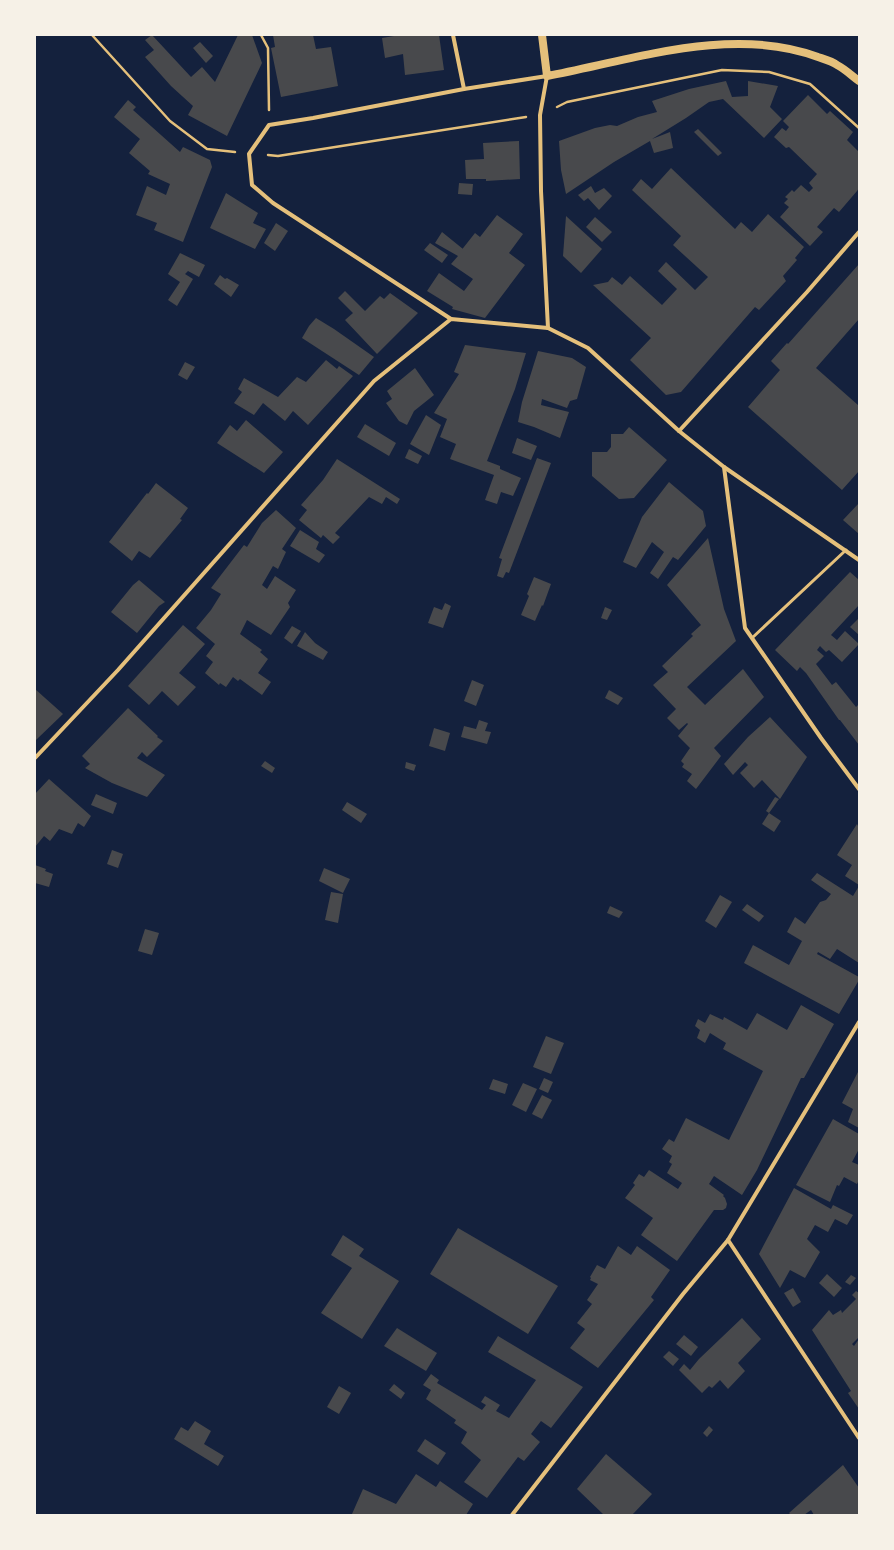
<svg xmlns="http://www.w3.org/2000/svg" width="894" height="1550" font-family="'Work Sans',sans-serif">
	<rect width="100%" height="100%" fill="#14213d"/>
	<!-- building -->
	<g fill="#48494c">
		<path d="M152,35L191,77L202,67L215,82L238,35H252L262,63L227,136L188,115L193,106L171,86L145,57L154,50L145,40Z"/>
		<path d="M273,35H313L316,49L331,47L338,86L281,97L271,48L275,47Z"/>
		<path d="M400,35H439L444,70L405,75L403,54L385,58L382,38Z"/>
		<path d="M200,42L213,56L206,63L193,48Z"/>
		<path d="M726,81L732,97L748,96V81L778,86L770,107L782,119L764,138L723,99L709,102L686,118L652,139L670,132L673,148L654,153L650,141L614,162L566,194L561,170L559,141L595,128L610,125L617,126L638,117L657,112L652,101L689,89Z"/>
		<path d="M808,95L827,114L830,111L853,132L847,140L859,152V188L857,191L839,212L834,208L817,227L823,232L810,246L780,217L789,207L784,203L788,199L785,197L792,190L794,192L801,185L809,192L813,188L809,183L817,174L789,147L786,148L774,137L782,128L786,131L789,127L783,121Z"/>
		<path d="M128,100L136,107L133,110L180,152L183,147L210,160L212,167L183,242L154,230L157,223L136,215L147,186L166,195L170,184L148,174L150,171L129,153L140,139L114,117Z"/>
		<path d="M698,129L722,153L718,156L694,132Z"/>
		<path d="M519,141L520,179L486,181V179H466L465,160L484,159L483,143Z"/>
		<path d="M671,168L735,229L741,222L752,232L768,214L804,247L795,258L797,260L783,276L786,281L759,310L755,307L681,392L666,395L630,360L651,338L593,285L608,282L612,277L622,285L630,276L662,305L677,289L658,271L666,262L695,290L708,277L673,245L681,236L632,190L641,179L652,189Z"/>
		<path d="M459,183L473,184L472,195L458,194Z"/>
		<path d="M591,186L595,193L604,188L612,196L599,210L588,198L584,201L578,195Z"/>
		<path d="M226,193L258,213L253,223L266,229L255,249L210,228Z"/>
		<path d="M497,215L523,234L509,253L525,265L485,318L452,309L453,307L427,291L439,273L464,291L473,279L451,264L458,256L435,243L442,232L463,249L460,252L475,233L480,237Z"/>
		<path d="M566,216L602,249L581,273L563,256Z"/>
		<path d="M595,217L612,232L602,242L586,227Z"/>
		<path d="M276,223L288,231L275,251L264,243Z"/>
		<path d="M430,243L448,255L442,263L424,250Z"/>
		<path d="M180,253L205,265L199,277L188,271L185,274L193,279L177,306L168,300L180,282L168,274Z"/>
		<path d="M859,264V319L816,368L858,405L859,404V471L842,490L748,407L780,370L771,361L787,343L788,344Z"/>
		<path d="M220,275L225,279L227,278L239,285L231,297L214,284Z"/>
		<path d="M345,291L365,311L380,296L384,299L390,293L418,313L377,354L345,320L353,313L338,298Z"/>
		<path d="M316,318L334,329L374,357L359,375L302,338L309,326Z"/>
		<path d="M465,345L526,353L515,389L487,461L500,466V469L521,478L513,496L501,492L497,504L485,500L494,475L450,459L456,444L440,437L447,419L434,413L459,374L454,372Z"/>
		<path d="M538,351L572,358L586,367L577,399L570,401L567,408L542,399L541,405L569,412L560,438L534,427L518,422L522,402Z"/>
		<path d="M326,360L337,369L339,366L353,376L308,425L293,411L285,421L263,403L254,415L234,403L242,392L238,389L244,378L278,397L297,377L306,382Z"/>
		<path d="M185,362L195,367L187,380L178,375Z"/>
		<path d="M415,368L434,395L414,411L407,425L399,421L386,403L392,399L387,391Z"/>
		<path d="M426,415L441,425L429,455L410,444Z"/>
		<path d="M246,420L283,452L264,473L217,443L230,425L237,431Z"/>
		<path d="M365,424L396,443L389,456L357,437Z"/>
		<path d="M629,427L667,460L634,498L619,499L592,476V452H607L611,447V434H623Z"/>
		<path d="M517,438L537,446L531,460L512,453Z"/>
		<path d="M409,449L422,456L418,464L405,458Z"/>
		<path d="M537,458L551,463L509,573L506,572L503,578L497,576L502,559L499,558Z"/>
		<path d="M337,459L400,499L397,504L386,497L382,504L369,497L335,533L340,537L333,544L323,535L321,538L299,520L307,510L301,505L323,480Z"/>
		<path d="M669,482L703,511L706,526L678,560L673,557L658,579L650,573L664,552L652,542L636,568L623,562L642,517Z"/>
		<path d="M156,483L188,508L180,519L182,520L150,558L139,551L132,561L109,542L147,493L148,494Z"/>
		<path d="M859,503V534L843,520Z"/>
		<path d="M276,510L296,528L282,549L286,552L278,569L273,566L262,585L267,589L275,576L296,590L288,603L290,607L271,635L247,620L240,634L262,650L260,652L268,659L258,673L271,682L262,695L240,679L238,681L233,677L226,687L220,683L219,685L205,673L213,662L206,656L215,644L196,628L211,610L221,594L211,588L244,545L247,547L262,523Z"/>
		<path d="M300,530L319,542L316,549L325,555L319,563L290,546Z"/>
		<path d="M708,538L724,609L736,641L687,687L705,705L743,669L764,697L714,748L721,756L696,789L687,781L692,774L682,767L684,764L681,761L690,748L678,736L688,724L687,723L679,730L667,718L676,709L653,685L668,672L662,666L693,636L691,634L701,625L667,585Z"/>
		<path d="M850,572L859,580V605L831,635L837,640L845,631L859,644L842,662L829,650L826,652L820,646L817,650L824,656L816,664L832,685L836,682L856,707L859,704V745L840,720H839L806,673L800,667L797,671L775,650Z"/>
		<path d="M534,577L551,584L543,606L542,605L535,621L521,615L529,596L527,594Z"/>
		<path d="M139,580L165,602L159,606L137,633L111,612L133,585Z"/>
		<path d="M445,603L451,606L443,628L428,623L434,607L442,610Z"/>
		<path d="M605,607L612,610L607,620L601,618Z"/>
		<path d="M859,618V635L850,627Z"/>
		<path d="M183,625L205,644L179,673L196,687L178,706L162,691L149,705L128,686Z"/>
		<path d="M292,626L301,631L292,644L284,638Z"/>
		<path d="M305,632L315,643L328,652L323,660L297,646Z"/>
		<path d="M472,680L484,685L476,706L464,701Z"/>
		<path d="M35,689L63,714L36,740L35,738Z"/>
		<path d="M609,690L623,698L618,705L605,698Z"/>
		<path d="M128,708L158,736L157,737L163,741L147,757L142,752L137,758L165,775L147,797L112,783L85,768L90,764L82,756Z"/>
		<path d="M770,717L807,757L780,799L762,780L754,788L740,773L748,765L745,762L733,775L724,764L748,737Z"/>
		<path d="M479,720L488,723L485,731L491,732L487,744L461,737L464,726L476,729Z"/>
		<path d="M434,728L450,733L445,751L429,746Z"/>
		<path d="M265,761L275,768L272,773L261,766Z"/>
		<path d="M406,762L416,765L414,771L405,768Z"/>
		<path d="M49,779L91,816L84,827L78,823L72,834L59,829L50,841L44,836L35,847V794Z"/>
		<path d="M96,794L117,803L113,814L91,805Z"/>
		<path d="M775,797L779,799L769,813L766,811Z"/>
		<path d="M347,802L367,814L361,823L342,810Z"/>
		<path d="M769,813L781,821L774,832L762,824Z"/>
		<path d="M857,824L859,828V885L845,876L852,865L837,855Z"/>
		<path d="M112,850L123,854L118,868L107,864Z"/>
		<path d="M35,865L46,869L45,871L53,874L49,887L35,883Z"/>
		<path d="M324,868L350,879L343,893L319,881Z"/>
		<path d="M817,873L853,896L859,886V963L837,949L830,959L818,952L817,954L859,977V980L839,1014L744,963L753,945L789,965L802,941L787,932L795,917L805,924L820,902L826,900L831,894L811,880Z"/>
		<path d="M331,892L343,894L338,923L325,920Z"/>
		<path d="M720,895L732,902L716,928L705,921Z"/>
		<path d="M747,904L764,916L759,922L742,910Z"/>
		<path d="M610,906L623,912L619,918L607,913Z"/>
		<path d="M145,929L159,933L152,955L138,951Z"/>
		<path d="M801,1005L834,1024L804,1078H801L757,1170L742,1195L714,1176L709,1184L724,1195L723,1196L725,1198L727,1204L726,1208L723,1210H714L677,1261L641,1235L653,1218L625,1198L635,1185L633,1183L639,1174L644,1177L649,1170L678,1189L682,1183L667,1173L672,1164L669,1162L672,1156L662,1149L669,1139L674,1142L686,1118L729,1140L763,1071L723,1049L726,1043L710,1033L705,1043L697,1038L700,1030L695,1026L698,1019L705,1023L710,1014L723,1020L724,1017L747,1030L757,1013L787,1030Z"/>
		<path d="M546,1036L564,1043L551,1074L533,1067Z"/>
		<path d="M859,1070V1128L848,1122L853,1109L842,1103Z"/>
		<path d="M544,1078L553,1082L548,1093L539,1089Z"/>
		<path d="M493,1079L508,1084L505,1094L489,1089Z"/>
		<path d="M523,1083L537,1089L526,1112L512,1105Z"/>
		<path d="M542,1095L552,1100L542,1119L532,1114Z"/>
		<path d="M833,1119L859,1134V1149L852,1162L859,1165V1180L857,1184L844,1177L839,1186L837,1185L830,1202L796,1185Z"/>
		<path d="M794,1188L831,1209L833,1205L853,1215L847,1225L835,1219L828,1232L815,1225L807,1239L820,1252L805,1278L790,1270L780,1288L759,1254Z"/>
		<path d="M458,1228L558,1286L528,1334L430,1274Z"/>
		<path d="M343,1235L364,1249L359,1256L399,1281L362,1339L321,1313L352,1268L331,1255Z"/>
		<path d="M618,1246L631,1255L637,1246L670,1270L651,1297L654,1300L598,1368L570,1348L585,1329L577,1323L592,1304L587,1300L598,1284L590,1280L591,1278L590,1277L597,1265L605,1269Z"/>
		<path d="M827,1274L842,1288L834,1297L819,1283Z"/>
		<path d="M851,1275L856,1278L850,1285L845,1282Z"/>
		<path d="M793,1288L801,1302L793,1307L784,1293Z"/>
		<path d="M856,1291L859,1293V1337L852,1344L854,1346L859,1339V1409L848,1393L851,1391L812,1330L829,1310L833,1315L841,1310L842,1313L856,1299L852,1295Z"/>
		<path d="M742,1318L761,1339L738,1363L745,1371L728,1389L720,1380L712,1388L709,1386L702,1393L679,1370L684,1364L690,1370L699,1359Z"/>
		<path d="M397,1328L437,1353L426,1371L384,1346Z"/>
		<path d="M684,1335L698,1347L691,1356L676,1344Z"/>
		<path d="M498,1336L583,1387L551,1428L541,1421L531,1434L540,1442L524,1461L518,1457L487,1498L464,1482L481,1460L461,1443L467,1432L454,1423L456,1420L426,1399L431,1390L423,1385L431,1374L439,1380L437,1383L482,1410L486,1405L481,1402L485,1396L500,1405L496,1411L509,1418L536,1380L488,1352Z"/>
		<path d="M669,1351L679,1359L673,1366L663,1357Z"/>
		<path d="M394,1384L405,1393L401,1399L389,1390Z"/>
		<path d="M339,1386L351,1393L339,1414L327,1407Z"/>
		<path d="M195,1421L211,1431L204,1444L224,1456L218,1466L174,1439L181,1427L188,1431Z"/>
		<path d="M709,1426L713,1430L707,1437L703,1433Z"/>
		<path d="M425,1439L446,1453L438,1465L417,1451Z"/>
		<path d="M606,1454L652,1494L632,1515H604L577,1489Z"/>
		<path d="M843,1465L859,1488V1515H814L811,1510L804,1515H791L789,1513Z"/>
		<path d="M416,1474L436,1487L440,1481L473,1504L466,1515L352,1514L363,1489L396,1504Z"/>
	</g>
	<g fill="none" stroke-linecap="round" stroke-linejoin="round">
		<!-- path -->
		<g stroke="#e5c07b" stroke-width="2.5">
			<path d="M92,35L170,121L207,149L235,152"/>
			<path d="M261,35L268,48L269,110"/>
			<path d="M557,107L567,102L722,70L769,72L810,84L859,128"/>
			<path d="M268,155L278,156L526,117"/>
		</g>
		<!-- service -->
		<path stroke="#e5c07b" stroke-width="3" d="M752,638L846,550"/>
		<!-- minor -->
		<g stroke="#e5c07b" stroke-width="4">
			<path d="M453,35L464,89"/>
			<path d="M451,319L273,203L252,185L249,154L269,125L313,118L464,89L547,76L540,115L541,191L548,328"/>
			<path d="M679,431L807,292L859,232"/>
			<path d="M724,467L745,628L821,738L859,789"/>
			<path d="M35,758L118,670L374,381L451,319L548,328L588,348L679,431L724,467L859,560"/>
			<path d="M728,1240L859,1438"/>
			<path d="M512,1515L683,1294L728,1240L859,1022"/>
		</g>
		<!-- secondary -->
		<path stroke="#e5c07b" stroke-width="8" d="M542,35L547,76C632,60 733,25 818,57C824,59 832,61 837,65C845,69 852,76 859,81"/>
	</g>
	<!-- border -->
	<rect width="894" height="1550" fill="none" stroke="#f6f1e7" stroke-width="72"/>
</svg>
